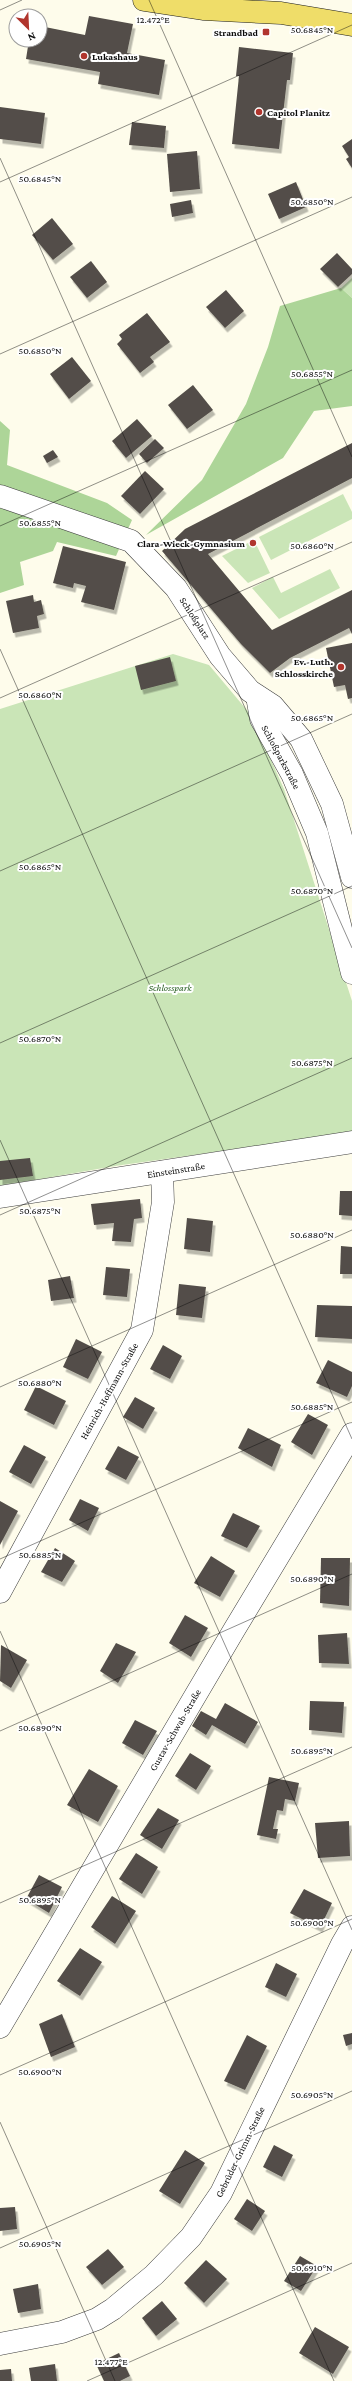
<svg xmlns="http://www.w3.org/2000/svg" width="352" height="2381" font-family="'Crimson Pro',serif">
	<defs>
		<filter id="shadow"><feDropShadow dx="2.5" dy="4.5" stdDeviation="0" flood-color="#0004"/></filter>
	</defs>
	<rect width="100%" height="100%" fill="#fefceb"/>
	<!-- green -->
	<g fill="#cae5b7">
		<path d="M352,278V298L341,288Z"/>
		<path d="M343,494L352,512V519L271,560L259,537Z"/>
		<path d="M254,540L270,573L248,583L222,556Z"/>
		<path d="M330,569L340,588L279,619L252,588L273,577L281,593Z"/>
		<path d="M173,654L209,665L251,715L284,789L352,1001V1133L115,1166L0,1186V709Z"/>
	</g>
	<!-- forest -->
	<g fill="#add598">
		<path d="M341,288L352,298V406L314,411L283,458L146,535L202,480L246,404L268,347L280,306Z"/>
		<path d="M0,421L10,430L7,465L107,503L132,520L116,556L57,542L53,551L20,562L24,585L0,593Z"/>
	</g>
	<!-- building -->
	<g fill="#534e48" filter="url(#shadow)">
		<path d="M89,16L133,24L127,53L165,60L159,95L98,84L100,72L26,59L29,40H40V26L85,35Z"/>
		<path d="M239,47L293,53L290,80H287L279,149L232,144L239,76H236Z"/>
		<path d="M0,107L45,113L41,144L0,139Z"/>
		<path d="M132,122L166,126L164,148L129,145Z"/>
		<path d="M352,139V168L346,159L349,157L342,146Z"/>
		<path d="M197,151L200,189L170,192L167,154Z"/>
		<path d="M296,182L306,207L279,219L268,194Z"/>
		<path d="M191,200L193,213L172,217L170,204Z"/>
		<path d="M52,218L73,244L53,260L32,235Z"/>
		<path d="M337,253L352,269V274L338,287L320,269Z"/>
		<path d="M91,261L107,282L87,298L70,277Z"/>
		<path d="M226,290L244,311L225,328L206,307Z"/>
		<path d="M147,313L170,342L150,357L154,362L140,373L117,344L122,339L119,335Z"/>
		<path d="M72,357L91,381L69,399L50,374Z"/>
		<path d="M193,385L213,410L187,429L168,405Z"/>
		<path d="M137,419L152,436L126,458L112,441Z"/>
		<path d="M155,439L164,448L147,463L139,454Z"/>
		<path d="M352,443V478L208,554L272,630L352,590V634L349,628L290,658L270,673L241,644L162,551L185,529Z"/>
		<path d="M53,450L58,457L47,463L43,456Z"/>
		<path d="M145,471L164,489L140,514L121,496Z"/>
		<path d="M63,546L126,562L114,610L81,602L86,586L74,583L73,588L53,583Z"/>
		<path d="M33,595L34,602L41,600L44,614L37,616L39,628L13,633L6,601Z"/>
		<path d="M352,643V698L348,699L345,685L334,687L326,648Z"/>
		<path d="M170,657L176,681L141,690L135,666Z"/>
		<path d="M30,1158L33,1176L0,1180V1161Z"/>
		<path d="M340,1191H352V1216L339,1215Z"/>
		<path d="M140,1199L142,1218L134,1219L131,1242L112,1241L114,1223L94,1225L91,1204Z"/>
		<path d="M187,1218L213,1221L210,1252L184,1249Z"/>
		<path d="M341,1246L352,1247V1274H340Z"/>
		<path d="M106,1267L130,1269L127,1297L103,1295Z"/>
		<path d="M70,1276L74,1298L51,1301L48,1280Z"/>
		<path d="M179,1284L206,1287L202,1318L176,1315Z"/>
		<path d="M317,1305L352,1306V1339L315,1337Z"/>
		<path d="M76,1339L102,1352L88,1379L63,1367Z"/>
		<path d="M163,1345L182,1356L170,1379L150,1369Z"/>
		<path d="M328,1360L352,1372V1386L347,1397L316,1383Z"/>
		<path d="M36,1386L66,1401L54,1425L24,1410Z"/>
		<path d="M135,1397L155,1408L143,1429L123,1417Z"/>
		<path d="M308,1414L328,1425L312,1455L291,1442Z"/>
		<path d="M248,1428L281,1445L272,1467L238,1448Z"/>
		<path d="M24,1445L46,1457L31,1484L9,1472Z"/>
		<path d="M118,1446L139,1457L126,1480L105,1469Z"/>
		<path d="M80,1499L99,1508L88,1531L69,1520Z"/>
		<path d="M0,1501L18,1511L0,1545Z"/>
		<path d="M233,1513L260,1526L247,1548L221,1536Z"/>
		<path d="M55,1548L75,1561L62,1582L41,1572Z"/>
		<path d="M211,1556L235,1571L220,1597L194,1583Z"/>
		<path d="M321,1558H350L349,1606L320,1603Z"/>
		<path d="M185,1615L208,1628L191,1657L169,1643Z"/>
		<path d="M347,1633L349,1664L319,1663L318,1635Z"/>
		<path d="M116,1643L136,1652L118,1683L100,1671Z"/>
		<path d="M1,1645L27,1660L11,1688L0,1681Z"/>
		<path d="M310,1701L344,1702L342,1733L309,1730Z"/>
		<path d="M225,1703L258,1722L245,1744L212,1725L206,1735L192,1726L201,1711L216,1719Z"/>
		<path d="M135,1720L157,1731L143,1755L122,1743Z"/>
		<path d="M190,1753L211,1766L196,1790L175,1776Z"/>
		<path d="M89,1769L118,1786L98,1822L67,1805Z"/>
		<path d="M269,1777L299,1783L295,1801L285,1799L283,1811L277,1810L273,1829H278L276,1839L257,1835Z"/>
		<path d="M158,1808L179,1820L162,1849L140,1835Z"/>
		<path d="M349,1821L350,1856L318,1858L315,1823Z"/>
		<path d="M136,1853L158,1867L142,1894L119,1879Z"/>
		<path d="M39,1875L62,1887L49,1913L26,1899Z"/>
		<path d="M304,1889L332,1903L320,1928L290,1913Z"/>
		<path d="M112,1896L136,1911L115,1944L91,1927Z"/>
		<path d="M80,1948L102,1962L80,1996L57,1981Z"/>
		<path d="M276,1963L297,1974L286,1997L265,1987Z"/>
		<path d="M62,2014L75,2047L51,2057L39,2024Z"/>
		<path d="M352,2033V2044L346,2046L343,2035Z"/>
		<path d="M247,2035L267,2046L245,2090L224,2081Z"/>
		<path d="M274,2145L293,2155L282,2177L263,2167Z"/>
		<path d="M185,2150L205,2163L180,2204L159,2191Z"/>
		<path d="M247,2199L265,2211L252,2231L234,2219Z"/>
		<path d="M15,2207L17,2229L0,2231V2208Z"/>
		<path d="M108,2249L124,2267L102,2285L86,2267Z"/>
		<path d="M300,2256L317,2266L301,2291L284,2281Z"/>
		<path d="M206,2260L227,2279L204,2303L184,2283Z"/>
		<path d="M38,2284L41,2309L18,2313L13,2289Z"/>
		<path d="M162,2301L177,2319L156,2336L142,2318Z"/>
		<path d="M315,2327L349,2347L333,2374L299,2353Z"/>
		<path d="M119,2353L130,2376L120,2381H104L96,2364Z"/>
		<path d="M55,2364L57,2381H31L29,2368Z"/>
		<path d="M11,2369L12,2381H0V2370Z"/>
	</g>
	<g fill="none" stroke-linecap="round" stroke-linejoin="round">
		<defs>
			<g id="minor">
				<path d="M0,496L131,541L176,588L220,656L250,691L273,706L301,739L332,804L352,877"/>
				<path d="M257,696L261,719L292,774L317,833L352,973"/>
				<path d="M0,1197L352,1142"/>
				<path d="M0,1592L142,1330L163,1202L162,1172"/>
				<path d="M0,2027L234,1630L352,1434"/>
				<path d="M0,2344L62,2332L97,2319L113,2309L154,2275L191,2237L221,2193L342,1944L352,1927"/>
			</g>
			<path id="major" d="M144,0L203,9L281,13L352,25"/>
		</defs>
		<!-- minor casing -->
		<use href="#minor" stroke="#3e3e3e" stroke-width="23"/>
		<!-- major casing -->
		<use href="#major" stroke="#1c1c1c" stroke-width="23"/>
		<!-- minor -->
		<use href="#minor" stroke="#fff" stroke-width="22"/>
		<!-- major -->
		<use href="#major" stroke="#efdd69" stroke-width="22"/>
	</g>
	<!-- ticks -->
	<path fill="none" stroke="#0b0b0b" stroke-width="1" stroke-opacity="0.45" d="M149,0L352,457M0,10L22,0M0,158L352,948M0,182L352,25M0,354L352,197M0,526L352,370M0,649L352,1439M0,698L352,542M0,871L352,714M0,1043L352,886M0,1140L352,1930M0,1215L352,1058M0,1387L352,1230M0,1559L352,1402M0,1631L334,2381M0,1731L352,1574M0,1903L352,1747M0,2075L352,1919M0,2122L115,2381M0,2248L352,2091M87,2381L352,2263"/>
	<!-- markers -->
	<g fill="#b1352d" stroke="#fff" stroke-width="1.5">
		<rect x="262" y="28" width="8" height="8" rx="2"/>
		<circle cx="84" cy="56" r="4"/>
		<circle cx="259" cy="112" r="4"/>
		<circle cx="253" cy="543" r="4"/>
		<circle cx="341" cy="667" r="4"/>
	</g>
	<g text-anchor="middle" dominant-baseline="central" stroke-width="4" stroke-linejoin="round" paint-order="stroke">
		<!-- poi labels -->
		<g font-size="10" font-weight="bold" fill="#0b0b0b" stroke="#fff" text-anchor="end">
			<text x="258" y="32">Strandbad</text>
			<text x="92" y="56" text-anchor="start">Lukashaus</text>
			<text x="267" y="112" text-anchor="start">Capitol Planitz</text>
			<text x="245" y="543">Clara-Wieck-Gymnasium</text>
			<text x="333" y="661">Ev.-Luth.<tspan x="333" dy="12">Schlosskirche</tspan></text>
		</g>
		<!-- street labels -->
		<g font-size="10" fill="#0b0b0b" stroke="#fff">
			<text transform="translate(195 618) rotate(57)">Schloßplatz</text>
			<text transform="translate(281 757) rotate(62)">Schloßparkstraße</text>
			<text transform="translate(176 1170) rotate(-9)">Einsteinstraße</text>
			<text transform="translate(109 1391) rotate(-61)">Heinrich-Hoffmann-Straße</text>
			<text transform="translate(175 1730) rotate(-60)">Gustav-Schwab-Straße</text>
			<text transform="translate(240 2152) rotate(-64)">Gebrüder-Grimm-Straße</text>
		</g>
		<!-- park labels -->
		<g font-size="10" font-style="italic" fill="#275e21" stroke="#fff">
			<text x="170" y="987">Schlosspark</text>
		</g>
	</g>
	<g font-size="10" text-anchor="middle" fill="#0b0b0b" stroke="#fff" stroke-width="4" stroke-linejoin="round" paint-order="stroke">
		<text x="153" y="23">12.472°E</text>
		<text x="312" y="33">50.6845°N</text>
		<text x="40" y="182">50.6845°N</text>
		<text x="312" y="205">50.6850°N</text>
		<text x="40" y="354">50.6850°N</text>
		<text x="312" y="377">50.6855°N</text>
		<text x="40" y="526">50.6855°N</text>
		<text x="312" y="549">50.6860°N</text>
		<text x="40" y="698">50.6860°N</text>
		<text x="312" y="721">50.6865°N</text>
		<text x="40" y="870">50.6865°N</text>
		<text x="312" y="894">50.6870°N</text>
		<text x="40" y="1042">50.6870°N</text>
		<text x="312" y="1066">50.6875°N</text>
		<text x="40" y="1214">50.6875°N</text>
		<text x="312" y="1238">50.6880°N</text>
		<text x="40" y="1386">50.6880°N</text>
		<text x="312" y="1410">50.6885°N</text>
		<text x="40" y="1558">50.6885°N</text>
		<text x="312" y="1582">50.6890°N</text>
		<text x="40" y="1731">50.6890°N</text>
		<text x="312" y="1754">50.6895°N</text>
		<text x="40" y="1903">50.6895°N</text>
		<text x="312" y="1926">50.6900°N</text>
		<text x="40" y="2075">50.6900°N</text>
		<text x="312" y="2098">50.6905°N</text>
		<text x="40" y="2247">50.6905°N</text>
		<text x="312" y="2271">50.6910°N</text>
		<text x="111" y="2365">12.477°E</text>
	</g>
	<!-- north arrow -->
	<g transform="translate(28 28) rotate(156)"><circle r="19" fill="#ffffff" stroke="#9d9d9d"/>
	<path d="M0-3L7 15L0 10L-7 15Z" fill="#b1352d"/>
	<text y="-6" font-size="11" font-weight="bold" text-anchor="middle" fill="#0b0b0b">N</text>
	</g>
</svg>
